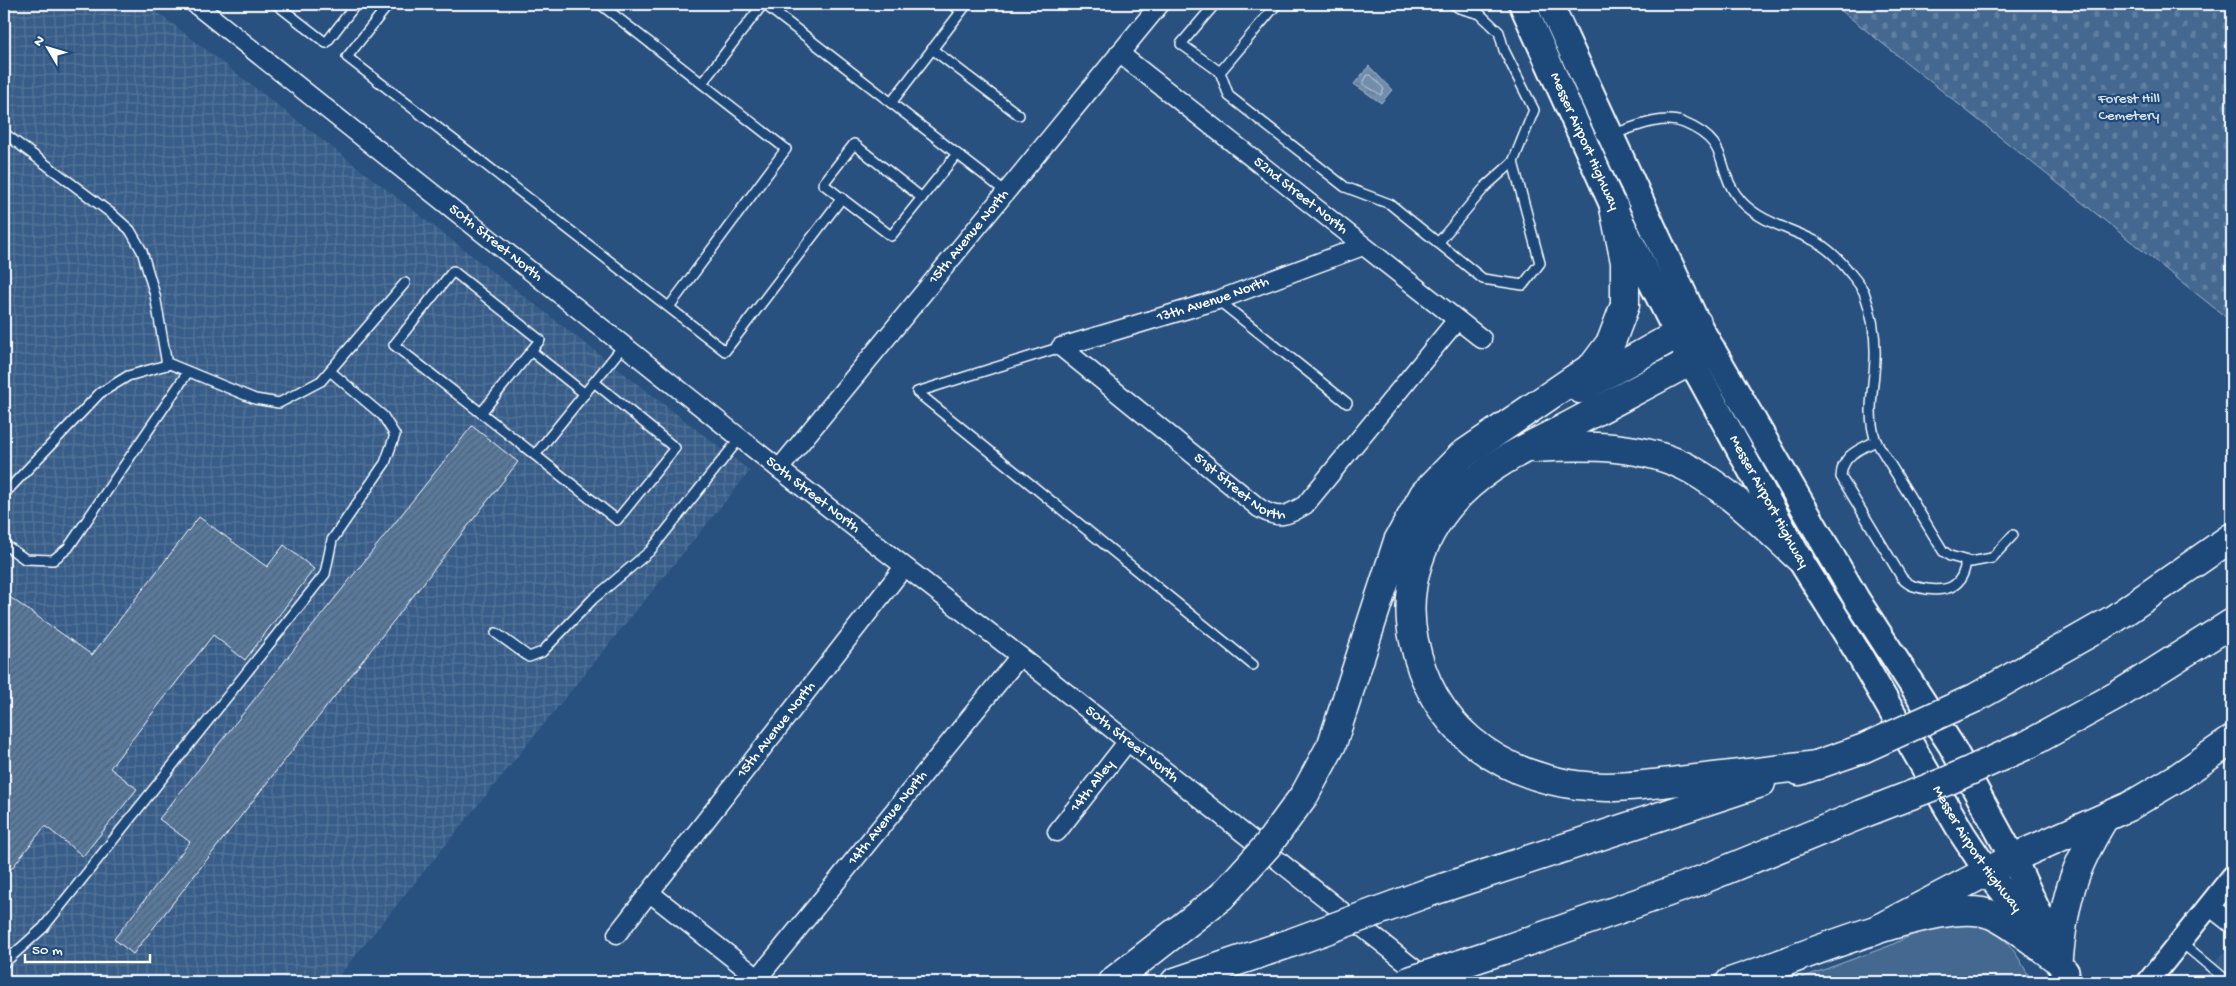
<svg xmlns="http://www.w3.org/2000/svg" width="2236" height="986" font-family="'Gochi Hand',sans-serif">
	<defs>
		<pattern id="industrial-grid" width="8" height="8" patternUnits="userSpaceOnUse" patternTransform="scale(1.25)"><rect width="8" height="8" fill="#375d88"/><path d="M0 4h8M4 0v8" fill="none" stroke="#55759a"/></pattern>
		<pattern id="cemetery-stones" width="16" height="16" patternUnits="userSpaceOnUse" patternTransform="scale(1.25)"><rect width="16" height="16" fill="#446890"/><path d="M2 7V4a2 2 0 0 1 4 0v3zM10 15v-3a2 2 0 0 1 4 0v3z" fill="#607fa1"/></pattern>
		<pattern id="water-ripples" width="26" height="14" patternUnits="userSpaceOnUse" patternTransform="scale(1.25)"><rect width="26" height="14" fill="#718dab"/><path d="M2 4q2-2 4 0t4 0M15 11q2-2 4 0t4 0" fill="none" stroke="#64768a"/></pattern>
		<pattern id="building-hatch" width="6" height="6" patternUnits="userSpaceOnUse" patternTransform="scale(1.25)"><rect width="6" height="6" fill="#5a7a9d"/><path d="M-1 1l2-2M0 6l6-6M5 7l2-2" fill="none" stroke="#536374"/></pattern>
	</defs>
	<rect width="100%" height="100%" fill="#28517f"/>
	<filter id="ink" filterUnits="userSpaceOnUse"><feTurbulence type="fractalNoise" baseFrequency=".02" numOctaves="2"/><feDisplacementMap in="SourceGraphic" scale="10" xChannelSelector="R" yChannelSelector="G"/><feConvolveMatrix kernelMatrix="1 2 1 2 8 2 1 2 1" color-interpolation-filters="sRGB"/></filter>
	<g filter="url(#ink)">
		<!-- built -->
		<path fill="#375d88" d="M2231,949H2232V982H2199L2223,953Z"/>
		<!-- industrial -->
		<path fill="url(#industrial-grid)" d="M4,4H147L750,471L334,982H4Z"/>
		<!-- grass -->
		<path fill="#446890" stroke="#a2b4c8" d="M1940,921C1953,923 1967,923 1980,926C2007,932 2020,960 2032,982H1790L1889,946L1912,935L1922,926Z"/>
		<!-- cemetery -->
		<path fill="url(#cemetery-stones)" stroke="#a2b4c8" d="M1833,4H2232V322Z"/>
		<!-- water -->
		<path fill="url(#water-ripples)" stroke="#aabbcd" d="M1369,66L1392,90L1381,103L1354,84Z"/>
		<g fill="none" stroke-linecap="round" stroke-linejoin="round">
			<!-- shore -->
			<path stroke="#c6d1dd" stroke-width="1" d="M1368,75H1371L1384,89L1381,95L1363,84Z"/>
		</g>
		<!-- building -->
		<g fill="url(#building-hatch)" stroke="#fff">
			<path d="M472,426L518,462L133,954L114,939L190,842L159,819Z"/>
			<path d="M199,517L267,567L284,545L314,569L245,660L213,635L110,768L137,789L83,856L45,826L4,878V593L92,655Z"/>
		</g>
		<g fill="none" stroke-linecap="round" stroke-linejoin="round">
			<defs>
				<g id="service">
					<path d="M276,4L326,43L356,4"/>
					<path d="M389,4L347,57L725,351L842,198"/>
					<path d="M600,4L786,149L669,307"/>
					<path d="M764,4L1006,192"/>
					<path d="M952,4L961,11"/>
					<path d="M1215,4L1181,44L1220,72L1229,96L1345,187L1390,204L1483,279L1523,285L1540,263L1513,162L1534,110L1504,50L1499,32L1480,14L1459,8L1453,4"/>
					<path d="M932,49L1019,115"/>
					<path d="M1220,72L1277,4"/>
					<path d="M702,83L763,4"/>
					<path d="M891,103L967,4"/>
					<path d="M4,133L112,214L130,230L142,251L155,295L167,365"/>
					<path d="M1611,135C1632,128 1662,114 1684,123C1735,144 1713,171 1742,202C1762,223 1790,228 1815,241C1829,249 1841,261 1851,274C1856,280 1861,286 1864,292C1872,314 1876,336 1875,359C1874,388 1866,413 1876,441L1943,551L1950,556L1971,562L1992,558L2013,535"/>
					<path d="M922,198L854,144L823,184L891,236L957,154"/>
					<path d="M1438,243L1486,186L1513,162"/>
					<path d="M1218,300L1347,403"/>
					<path d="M1061,347L917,392L1253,665"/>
					<path d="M531,351L585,394"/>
					<path d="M481,413L540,340L453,271L394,345L535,455L624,345"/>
					<path d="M1876,441C1858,450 1842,455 1841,477L1902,578C1909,586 1916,587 1927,589C1949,592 1963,586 1966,561"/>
					<path d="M535,455L617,520L675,448L594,382"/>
					<path d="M4,494L100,393L128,376L170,364L255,399L279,403L321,381L405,283"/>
					<path d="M4,544L25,559L53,560L68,548L188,372"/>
					<path d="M496,633L529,657L542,652L593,599L650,551L740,438"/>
					<path d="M2181,942L2225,979L2223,982"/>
					<path d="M4,963L43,928L325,574L332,540L385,463L395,435L383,416L330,371"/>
				</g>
				<g id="minor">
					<path id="s1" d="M195,4L779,469L1020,656L1430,981"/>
					<path id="s2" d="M1119,53L1482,339"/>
					<path id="s3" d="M1061,347L1259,508C1279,520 1286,516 1305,505L1457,320"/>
					<path id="s4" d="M1061,347L1218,300L1363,246"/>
					<path id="s5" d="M779,469L1160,4"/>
					<path id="s6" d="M1057,832L1128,741"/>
					<path d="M650,893L758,978"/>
					<path d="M2209,906L2232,924"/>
					<path id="s7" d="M617,934L904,567"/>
					<path id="s8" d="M758,982V978L1020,656"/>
				</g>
				<path id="tertiary" d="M2148,982L2232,877"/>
				<g id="secondary">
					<path id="s9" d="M1522,4L1614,208L1691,361L1799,558L1857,651L1963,835L1987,871L2066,972"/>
					<path d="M1550,4L1697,323L1857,600L1951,745L2013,858L2047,931"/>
				</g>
				<g id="motorway">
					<path d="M1711,350C1662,377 1613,402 1563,429C1528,447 1490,464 1461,493C1422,531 1402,588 1414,641C1431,725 1493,773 1576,785C1613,790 1651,784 1688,780C1731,775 1774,770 1817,765"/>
					<path d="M1580,389L1697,323"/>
					<path d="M1535,448C1587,445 1645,444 1692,470C1732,493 1765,527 1799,558"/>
					<path d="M1975,698L2114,619L2232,537"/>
					<path d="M2029,744L2118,695L2232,623"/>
					<path d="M1799,771L1862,749"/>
					<path d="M1305,794L1332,744L1398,541L1424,494L1461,456L1593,366L1611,342L1625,305V262L1614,208"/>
					<path d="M1427,893L1761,783"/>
					<path d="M1874,931L2013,858L2128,807L2177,778L2232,740"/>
					<path d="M1509,948L1694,883L1862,814"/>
					<path d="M2059,957C2064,899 2073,870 2103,820"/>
					<path d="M1112,982L1222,896"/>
					<path d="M1175,982L1285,945"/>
					<path d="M1730,982C1784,965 1944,893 1992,915C2013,924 2036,944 2055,958"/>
				</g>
			</defs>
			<!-- service casing -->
			<use href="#service" stroke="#fff" stroke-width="12"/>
			<!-- minor casing -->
			<use href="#minor" stroke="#fff" stroke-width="21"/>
			<!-- tertiary casing -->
			<use href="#tertiary" stroke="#fff" stroke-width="25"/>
			<!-- secondary casing -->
			<use href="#secondary" stroke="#fff" stroke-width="29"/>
			<!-- motorway casing -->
			<use href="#motorway" stroke="#fff" stroke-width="31"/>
			<!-- service -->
			<use href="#service" stroke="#1f4a7a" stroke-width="9"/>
			<!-- minor -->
			<use href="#minor" stroke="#1f4a7a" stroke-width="18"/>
			<!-- tertiary -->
			<use href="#tertiary" stroke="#1f4a7a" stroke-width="21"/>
			<!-- secondary -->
			<use href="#secondary" stroke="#1f4a7a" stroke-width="25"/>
			<!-- motorway -->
			<use href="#motorway" stroke="#1f4a7a" stroke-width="28"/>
			<defs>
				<g id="motorway-bridge">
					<path d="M1862,749L1975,698"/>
					<path d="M1862,814L1947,781L2029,744"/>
					<path d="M1222,896L1267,846L1305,794"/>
					<path d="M1285,945L1427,893"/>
					<path d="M1406,982L1509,948"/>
				</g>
			</defs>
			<!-- motorway-bridge casing -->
			<use href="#motorway-bridge" stroke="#fff" stroke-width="31" stroke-linecap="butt"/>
			<!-- motorway-bridge -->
			<use href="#motorway-bridge" stroke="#1f4a7a" stroke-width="28"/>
		</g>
	</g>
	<g text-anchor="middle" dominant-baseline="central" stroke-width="4.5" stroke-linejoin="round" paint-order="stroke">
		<!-- park labels -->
		<g font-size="15" fill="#dae1e9" stroke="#1f4a7a">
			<text x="2129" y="99">Forest Hill<tspan x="2129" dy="17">Cemetery</tspan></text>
		</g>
		<!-- street labels -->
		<g font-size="15" fill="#fff" stroke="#1f4a7a">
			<text stroke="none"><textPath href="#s9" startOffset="151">Messer Airport Highway</textPath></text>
			<text stroke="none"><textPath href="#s2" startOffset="231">52nd Street North</textPath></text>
			<text stroke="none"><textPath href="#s5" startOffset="300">15th Avenue North</textPath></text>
			<text stroke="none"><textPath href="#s1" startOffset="384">50th Street North</textPath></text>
			<text stroke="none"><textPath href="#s4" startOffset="159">13th Avenue North</textPath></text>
			<text stroke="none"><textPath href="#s3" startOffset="228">51st Street North</textPath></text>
			<text stroke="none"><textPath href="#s1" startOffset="789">50th Street North</textPath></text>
			<text stroke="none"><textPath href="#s9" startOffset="556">Messer Airport Highway</textPath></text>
			<text stroke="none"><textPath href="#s7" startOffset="259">15th Avenue North</textPath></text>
			<text stroke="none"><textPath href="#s1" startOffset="1194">50th Street North</textPath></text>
			<text stroke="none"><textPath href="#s6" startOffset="58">14th Alley</textPath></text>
			<text stroke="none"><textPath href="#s8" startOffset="210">14th Avenue North</textPath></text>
			<text stroke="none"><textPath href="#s9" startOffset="961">Messer Airport Highway</textPath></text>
		</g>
	</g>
	<!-- margin -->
	<rect width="2236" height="986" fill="none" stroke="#1f4a7a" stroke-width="20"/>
	<rect x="10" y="10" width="2216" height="966" fill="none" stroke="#fff" stroke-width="2" filter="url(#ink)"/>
	<!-- north arrow -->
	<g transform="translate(48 48) rotate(308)" stroke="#1f4a7a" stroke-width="4" paint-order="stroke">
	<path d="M0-4L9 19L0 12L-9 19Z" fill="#ffffff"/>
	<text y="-8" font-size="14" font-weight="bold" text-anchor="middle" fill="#ffffff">N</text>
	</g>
	<!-- scale -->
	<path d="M25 954v8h125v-8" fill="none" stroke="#ffffff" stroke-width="2.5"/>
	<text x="32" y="954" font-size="15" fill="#ffffff" stroke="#1f4a7a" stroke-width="4" paint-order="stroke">50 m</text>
</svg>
